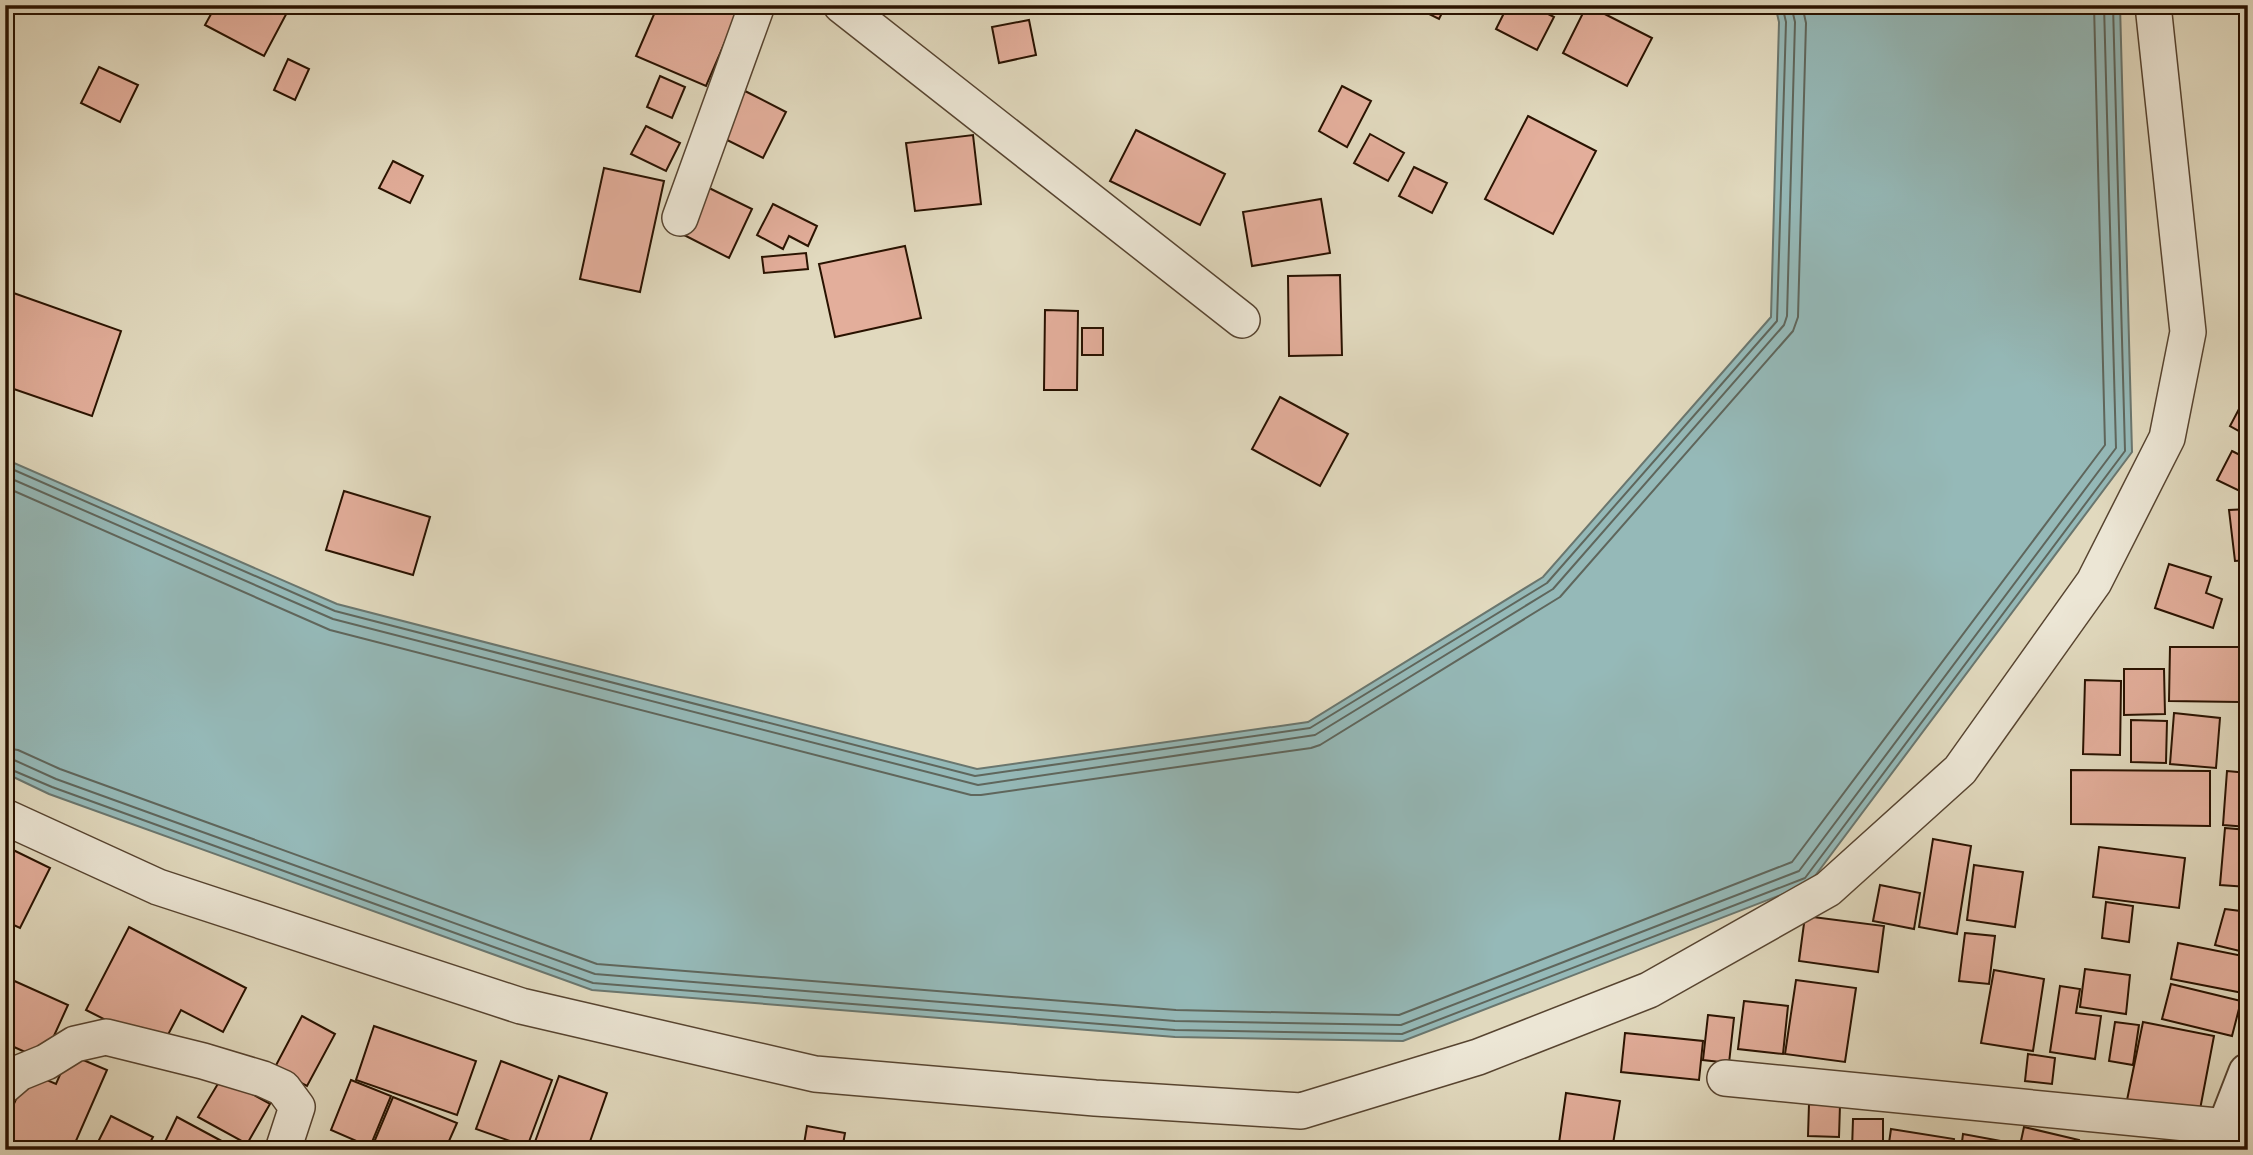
<svg xmlns="http://www.w3.org/2000/svg" width="2253" height="1155" font-family="'IM FELL DW Pica',serif">
	<rect width="100%" height="100%" fill="#e1d9be"/>
	<filter id="stains"><feTurbulence type="fractalNoise" baseFrequency=".00286" numOctaves="4"/><feColorMatrix values="0 0 0 0 .2 0 0 0 0 .09 0 0 0 0 .02 0 0 0 .5 -.17"/></filter>
	<radialGradient id="worn" r=".72"><stop offset=".6" stop-color="#630" stop-opacity="0"/><stop offset="1" stop-color="#630" stop-opacity=".3"/></radialGradient>
	<!-- water -->
	<path fill="#95b9b8" stroke="#6a766e" stroke-width="2" d="M1775,5H2120L2132,452L1809,884L1403,1041L1175,1037L592,990L49,794L5,773V459L337,604L977,769L1308,722L1543,577L1771,317L1779,22Z"/>
	<g fill="none" stroke-linecap="round" stroke-linejoin="round">
		<!-- shore -->
		<g stroke="#5f665c" stroke-width="2">
			<path d="M5,466L335,611L975,776L1310,728L1547,583L1777,321L1786,22L1782,5"/>
			<path d="M5,476L333,619L978,785L1315,735L1553,589L1784,325L1787,316L1795,22L1791,5"/>
			<path d="M5,487L330,630L971,795H981L1311,748L1320,745L1560,597L1793,331L1798,317L1806,23L1802,5"/>
			<path d="M5,748L18,750L60,769L597,964L1176,1010L1399,1015L1792,862L2105,445L2094,5"/>
			<path d="M5,758L14,760L56,779L595,974L1175,1021L1401,1025L1799,871L2116,448L2104,5"/>
			<path d="M5,767L52,787L593,983L1175,1030L1402,1034L1805,878L2125,451L2113,5"/>
		</g>
	</g>
	<!-- building -->
	<g fill="#e3ae9b" stroke="#291200" stroke-width="2">
		<path d="M216,5H291L264,56L205,25Z"/>
		<path d="M658,5H741L706,86L636,56Z"/>
		<path d="M1411,5H1446L1439,19Z"/>
		<path d="M1508,5H1531L1554,17L1537,50L1496,29Z"/>
		<path d="M1587,5L1652,38L1627,86L1563,53Z"/>
		<path d="M1029,20L1036,55L999,63L992,27Z"/>
		<path d="M288,59L309,69L295,100L274,90Z"/>
		<path d="M99,67L138,85L120,122L81,103Z"/>
		<path d="M660,76L685,87L672,118L647,107Z"/>
		<path d="M1342,86L1371,101L1347,147L1319,131Z"/>
		<path d="M745,91L786,112L763,158L721,137Z"/>
		<path d="M1528,116L1596,151L1553,234L1485,199Z"/>
		<path d="M646,126L680,143L666,171L631,154Z"/>
		<path d="M1136,130L1225,174L1200,225L1110,181Z"/>
		<path d="M1370,134L1404,153L1388,181L1354,163Z"/>
		<path d="M973,135L981,204L915,211L906,143Z"/>
		<path d="M393,161L423,176L410,203L379,188Z"/>
		<path d="M1414,167L1447,183L1432,213L1399,196Z"/>
		<path d="M604,168L664,181L640,292L580,279Z"/>
		<path d="M707,187L752,209L729,258L684,235Z"/>
		<path d="M1321,199L1330,253L1252,266L1243,212Z"/>
		<path d="M773,204L817,226L808,246L789,236L783,249L757,235Z"/>
		<path d="M905,246L921,318L835,337L819,264Z"/>
		<path d="M806,253L808,269L764,273L762,257Z"/>
		<path d="M1340,275L1342,355L1289,356L1288,276Z"/>
		<path d="M5,290L121,331L92,416L5,386Z"/>
		<path d="M1045,310L1078,311L1077,390H1044Z"/>
		<rect x="1082" y="328" width="21" height="27"/>
		<path d="M2248,392V436L2230,426Z"/>
		<path d="M1280,397L1348,434L1320,486L1252,449Z"/>
		<path d="M2232,451L2248,459V495L2217,480Z"/>
		<path d="M344,491L430,517L413,575L326,550Z"/>
		<path d="M2248,509V560L2235,561L2229,510Z"/>
		<path d="M2169,564L2211,577L2206,593L2222,599L2213,628L2155,608Z"/>
		<path d="M2244,566H2248V600H2243Z"/>
		<path d="M2243,617H2248V658H2240Z"/>
		<path d="M2170,647H2239V702L2169,701Z"/>
		<path d="M2124,669H2164L2165,714L2124,715Z"/>
		<path d="M2085,680L2121,681L2120,755L2083,754Z"/>
		<path d="M2174,713L2220,718L2216,768L2170,764Z"/>
		<path d="M2131,720L2167,721L2166,763L2131,762Z"/>
		<path d="M2071,770L2210,771V826L2071,824Z"/>
		<path d="M2227,771L2248,773V827L2223,825Z"/>
		<path d="M2225,828L2248,830V887L2220,885Z"/>
		<path d="M1933,839L1971,846L1957,934L1919,927Z"/>
		<path d="M5,846L50,868L20,928L5,921Z"/>
		<path d="M2099,847L2185,858L2179,908L2093,897Z"/>
		<path d="M1974,865L2023,872L2015,927L1967,920Z"/>
		<path d="M1880,885L1920,893L1914,929L1873,921Z"/>
		<path d="M2106,902L2133,906L2129,942L2102,938Z"/>
		<path d="M2225,909L2248,912V953L2215,945Z"/>
		<path d="M1805,916L1884,926L1878,972L1799,961Z"/>
		<path d="M129,927L246,988L223,1032L181,1010L161,1048L86,1010Z"/>
		<path d="M1965,933L1995,936L1989,984L1959,981Z"/>
		<path d="M2178,943L2248,957V969L2243,993L2171,979Z"/>
		<path d="M2085,969L2130,975L2126,1014L2080,1007Z"/>
		<path d="M1994,970L2044,979L2033,1051L1981,1043Z"/>
		<path d="M10,979L68,1005L43,1060L5,1043V990Z"/>
		<path d="M1796,980L1856,988L1845,1062L1785,1054Z"/>
		<path d="M2171,984L2241,1001L2232,1036L2162,1019Z"/>
		<path d="M2060,986L2080,989L2076,1013L2101,1016L2095,1059L2050,1052Z"/>
		<path d="M1744,1001L1788,1006L1783,1054L1738,1049Z"/>
		<path d="M1708,1015L1734,1018L1729,1063L1703,1060Z"/>
		<path d="M302,1016L335,1034L307,1086L274,1069Z"/>
		<path d="M2115,1022L2139,1025L2133,1065L2109,1061Z"/>
		<path d="M2143,1022L2214,1036L2198,1120L2126,1105Z"/>
		<path d="M374,1026L476,1061L457,1115L356,1080Z"/>
		<path d="M1625,1033L1703,1041L1699,1080L1621,1072Z"/>
		<path d="M69,1054L107,1070L72,1150L5,1148V1124L28,1072L56,1084Z"/>
		<path d="M2028,1054L2055,1058L2052,1084L2025,1081Z"/>
		<path d="M501,1061L552,1080L527,1147L476,1129Z"/>
		<path d="M559,1076L607,1093L587,1150H532Z"/>
		<path d="M222,1077L270,1104L247,1144L198,1117Z"/>
		<path d="M351,1080L391,1096L370,1147L331,1130Z"/>
		<path d="M1566,1093L1620,1101L1612,1150H1558Z"/>
		<path d="M393,1097L457,1123L445,1150H378L372,1147Z"/>
		<path d="M1809,1104L1840,1105L1839,1137L1808,1136Z"/>
		<path d="M111,1116L153,1137L146,1150H94Z"/>
		<path d="M177,1117L229,1145L226,1150H161Z"/>
		<path d="M1853,1119H1883V1150H1852Z"/>
		<path d="M807,1126L845,1133L842,1150H803Z"/>
		<path d="M2024,1127L2079,1140L2077,1150H2019Z"/>
		<path d="M1891,1129L1954,1139L1953,1150H1888Z"/>
		<path d="M1963,1134L2012,1143L2011,1150H1961Z"/>
	</g>
	<g fill="none" stroke-linecap="round" stroke-linejoin="round">
		<defs>
			<g id="minor">
				<path d="M841,5L1242,320"/>
				<path d="M680,218L757,5"/>
				<path d="M5,817L158,887L521,1006L815,1074L1095,1098L1301,1111L1478,1057L1649,990L1828,889L1960,770L2094,582L2167,438L2188,332L2153,5"/>
				<path d="M1725,1078L2227,1127"/>
				<path d="M5,1085L19,1073L46,1062L75,1044L106,1037L203,1061L263,1079L283,1088L297,1107L283,1150"/>
			</g>
			<path id="tertiary" d="M2218,1150L2248,1073"/>
		</defs>
		<!-- minor casing -->
		<use href="#minor" stroke="#574430" stroke-width="38"/>
		<!-- tertiary casing -->
		<use href="#tertiary" stroke="#574430" stroke-width="42"/>
		<!-- minor -->
		<use href="#minor" stroke="#ece6d5" stroke-width="35"/>
		<!-- tertiary -->
		<use href="#tertiary" stroke="#ece6d5" stroke-width="38"/>
	</g>
	<!-- margin -->
	<rect width="2253" height="1155" fill="none" stroke="#e1d9be" stroke-width="28"/>
	<rect x="7" y="7" width="2239" height="1141" fill="none" stroke="#291200" stroke-width="3.5"/>
	<rect x="14" y="14" width="2225" height="1127" fill="none" stroke="#291200" stroke-width="2"/>
	<rect width="100%" height="100%" filter="url(#stains)"/>
	<rect width="100%" height="100%" fill="url(#worn)"/>
</svg>
